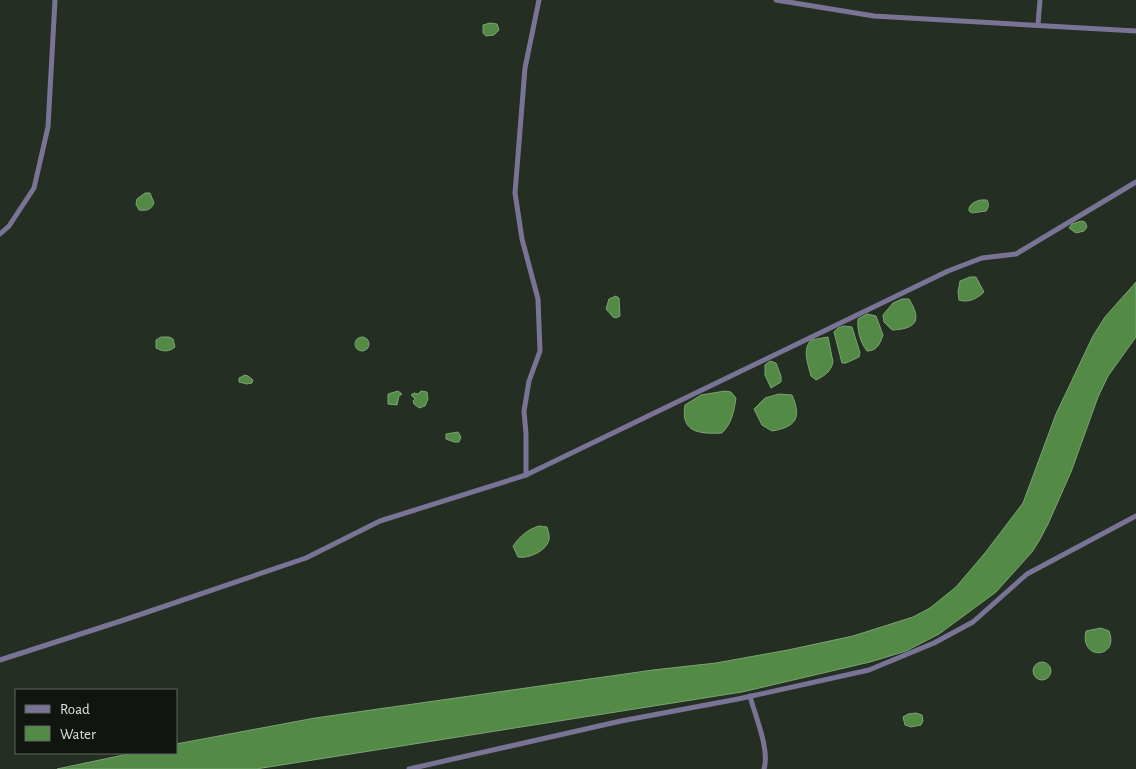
<svg xmlns="http://www.w3.org/2000/svg" width="1136" height="769" font-family="'Alegreya Sans',sans-serif">
	<rect width="100%" height="100%" fill="#242e22"/>
	<!-- water -->
	<g fill="#528a46" stroke="#7ba472">
		<path d="M490,23L497,24L499,30L494,35L486,36L483,33V25Z"/>
		<path d="M145,193H150L154,203C151,210 147,211 139,210L136,204L137,199Z"/>
		<path d="M981,200H987C989,204 989,207 986,211L972,213L969,211C968,204 976,201 981,200Z"/>
		<path d="M1081,221L1085,222L1087,227L1084,231L1076,233L1069,228L1072,224Z"/>
		<path d="M970,277H976L984,292C977,299 968,303 959,300L958,292L960,281Z"/>
		<path d="M1136,282V337L1108,376L1098,397L1071,472L1048,524L1039,541L1032,552L996,592L939,634L906,651L870,662L742,692L256,769H57L133,753H176V744L315,718L653,670L716,663L788,650L853,636L913,617L930,608L956,587L985,553L1023,503L1056,414L1093,336L1105,317Z"/>
		<path d="M616,296L619,298L620,316L616,318L613,317L606,309L609,299Z"/>
		<path d="M902,299H909C922,320 917,329 892,330L884,322L883,315L893,303Z"/>
		<path d="M867,314L876,316L883,335C880,344 877,351 867,351C860,342 857,330 858,319Z"/>
		<path d="M844,326L852,327L860,353L859,357L846,363H842L834,332L838,328Z"/>
		<path d="M161,337H169L173,339L175,347C169,352 163,352 156,348V340Z"/>
		<path d="M828,337L833,362C831,372 824,376 816,380L811,376C808,364 802,350 811,340Z"/>
		<circle cx="362" cy="344" r="7"/>
		<path d="M770,361L776,363L781,376V382L771,388L765,375V365Z"/>
		<path d="M245,375L248,376L253,380L252,383L247,384L239,382V378Z"/>
		<path d="M398,391L402,394L399,396L397,405L388,404V394Z"/>
		<path d="M421,391L427,392L428,399L425,406L419,408L414,404L413,401L415,399L411,395L414,393L418,394Z"/>
		<path d="M725,391L731,392L736,398C734,411 732,423 722,433C700,434 680,433 685,405L701,395Z"/>
		<path d="M779,394L792,395C802,418 796,427 772,431L762,425L754,409L765,398Z"/>
		<path d="M458,432L461,437L459,442H454L446,439V434Z"/>
		<path d="M539,526L547,527C548,531 550,536 549,540C546,551 529,559 518,557L513,546C521,535 527,530 539,526Z"/>
		<path d="M1101,628L1109,631C1120,659 1079,661 1086,631Z"/>
		<circle cx="1042" cy="671" r="9"/>
		<path d="M916,713L922,715L923,721L921,725L911,727L905,725L903,717L908,714Z"/>
	</g>
	<g fill="none" stroke-linecap="round" stroke-linejoin="round">
		<!-- minor -->
		<g stroke="#797496" stroke-width="5">
			<path d="M776,0L874,16L1136,31"/>
			<path d="M1038,24L1040,0"/>
			<path d="M0,234L9,226L34,188L48,127L55,0"/>
			<path d="M526,475V434L524,411L529,381L540,351L538,299L522,239L515,193L525,68L539,0"/>
			<path d="M0,660L127,619L306,558L380,521L526,475L948,271L982,258L1016,254L1136,182"/>
			<path d="M750,696C755,716 770,749 764,769"/>
			<path d="M409,769L621,721L738,699L869,670L934,643L973,622L1027,574L1136,516"/>
		</g>
	</g>
	<!-- legend -->
	<rect x="15" y="689" width="162" height="65" fill="#10150f" stroke="#616760"/>
	<rect x="25" y="705" width="25" height="8" fill="#797496" stroke="#616760"/>
	<text x="60" y="714" font-size="15" fill="#dbe2da">Road</text>
	<rect x="25" y="726" width="25" height="15" fill="#528a46" stroke="#616760"/>
	<text x="60" y="739" font-size="15" fill="#dbe2da">Water</text>
</svg>
